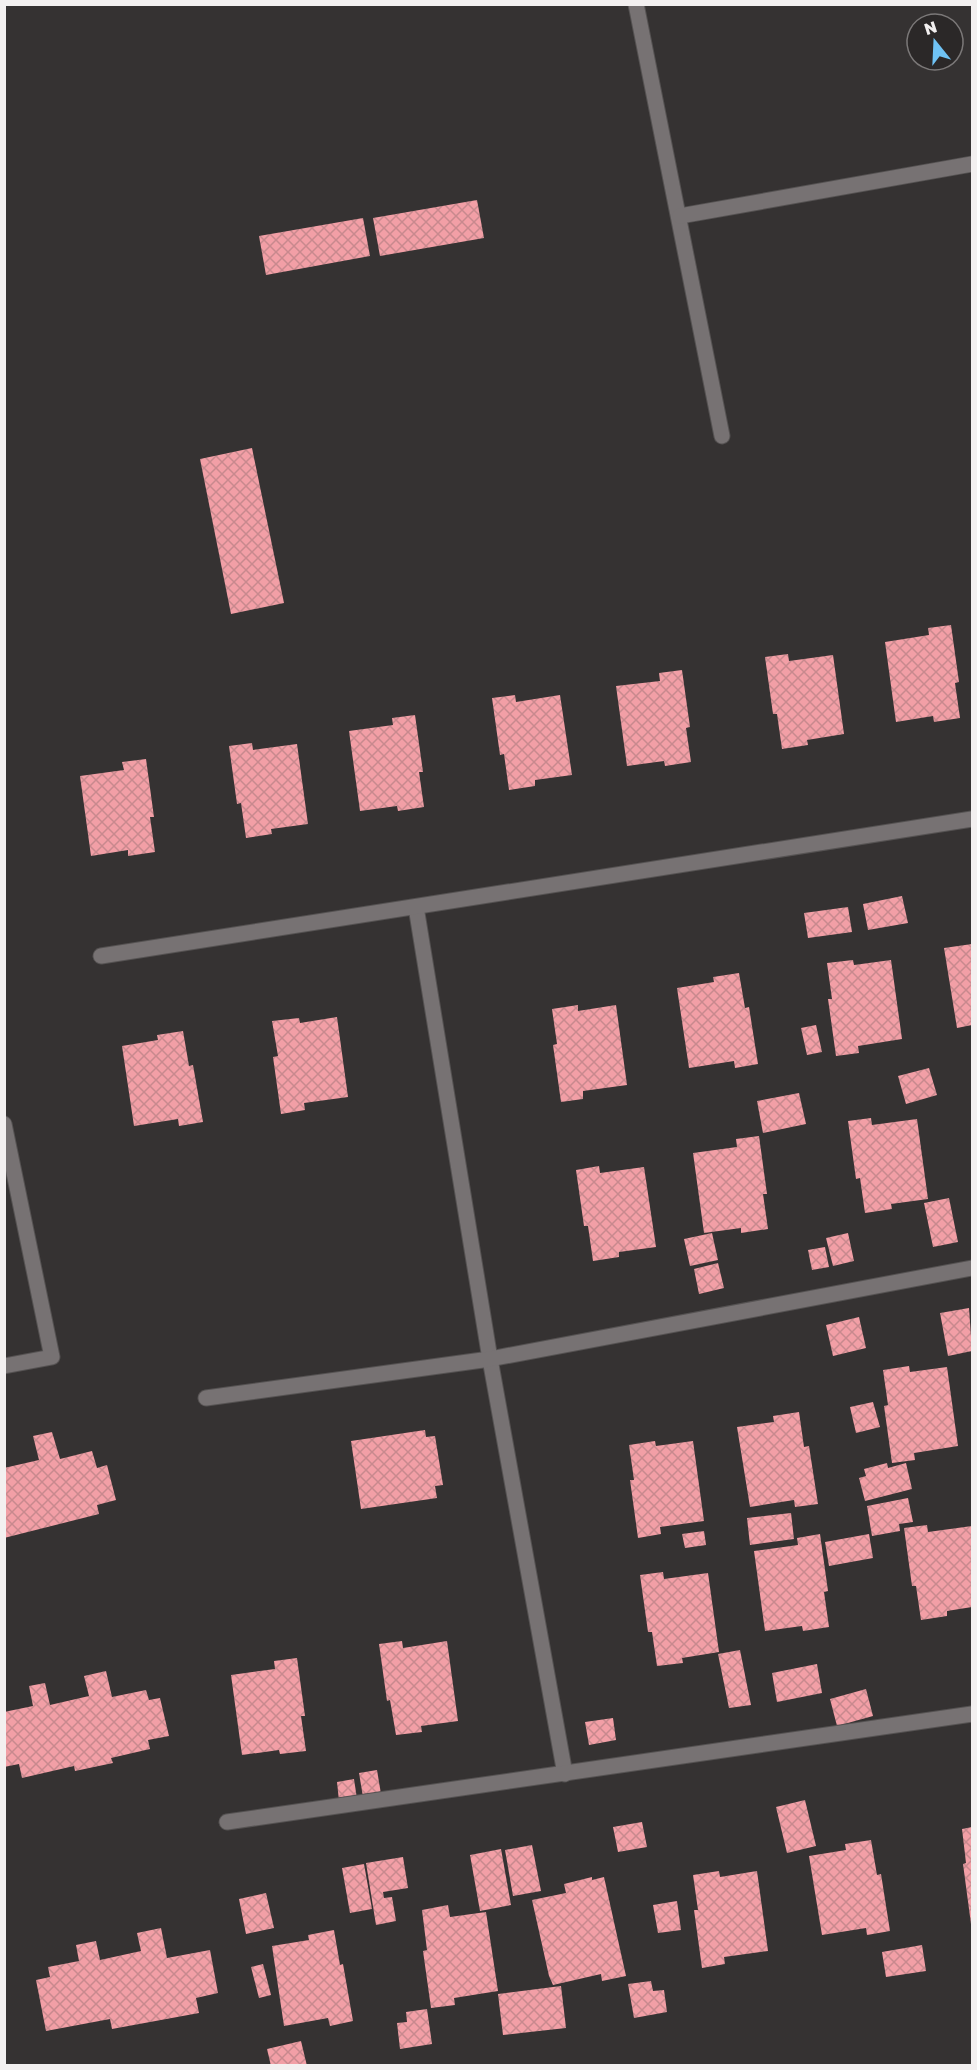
<svg xmlns="http://www.w3.org/2000/svg" width="977" height="2070" font-family="'Golos Text',sans-serif">
	<defs>
		<pattern id="building-cross-hatch" width="8" height="8" patternUnits="userSpaceOnUse" patternTransform="scale(1.5)"><rect width="8" height="8" fill="#f29fa6"/><path d="M0 0l8 8M0 8l8-8" fill="none" stroke="#c8898e"/></pattern>
	</defs>
	<rect width="100%" height="100%" fill="#353232"/>
	<!-- building -->
	<g fill="url(#building-cross-hatch)">
		<path d="M477,200L484,238L380,256L373,218Z"/>
		<path d="M363,218L370,256L266,275L259,236Z"/>
		<path d="M252,448L284,603L231,614L200,459Z"/>
		<path d="M951,625L959,682L955,683L960,718L934,722L933,716L896,722L885,642L929,635L928,628Z"/>
		<path d="M788,654L789,661L833,655L844,734L807,740L808,745L782,749L777,714H773L765,657Z"/>
		<path d="M682,670L690,727L686,728L691,762L665,766L664,761L627,766L616,686L660,681L659,673Z"/>
		<path d="M515,695L516,702L560,695L572,775L535,780V786L509,790L504,754L500,755L492,698Z"/>
		<path d="M415,715L423,772H419L424,807L398,811L397,806L360,811L349,731L393,725L392,718Z"/>
		<path d="M252,743L253,750L297,744L308,824L271,829L272,834L246,838L241,803L237,804L229,746Z"/>
		<path d="M146,759L154,817H150L155,852L128,856V850L91,856L80,776L124,770L122,762Z"/>
		<path d="M902,896L908,923L868,930L863,904Z"/>
		<path d="M848,907L852,932L808,938L804,913Z"/>
		<path d="M972,944V1025L957,1028L944,948Z"/>
		<path d="M853,960L854,965L891,960L902,1039L858,1046L859,1053L836,1056L828,999H832L827,963Z"/>
		<path d="M739,973L745,1008L749,1007L758,1064L735,1068L734,1061L689,1068L677,988L714,982L713,977Z"/>
		<path d="M578,1005V1011L616,1005L627,1085L583,1091V1099L561,1102L553,1045L557,1044L552,1009Z"/>
		<path d="M337,1017L348,1097L304,1103L305,1110L281,1114L273,1057L278,1056L272,1021L299,1018L300,1023Z"/>
		<path d="M816,1025L822,1052L807,1055L801,1028Z"/>
		<path d="M183,1031L189,1066L193,1065L203,1122L179,1126L178,1119L134,1126L122,1046L158,1040L157,1035Z"/>
		<path d="M929,1068L937,1095L906,1104L898,1076Z"/>
		<path d="M799,1093L806,1124L763,1133L757,1101Z"/>
		<path d="M871,1118L872,1125L917,1119L928,1199L891,1204L892,1209L865,1213L860,1178L856,1179L848,1121Z"/>
		<path d="M759,1136L767,1194H763L768,1229L741,1233V1228L704,1233L693,1153L737,1147L736,1139Z"/>
		<path d="M599,1166L600,1173L644,1167L656,1247L619,1252V1257L593,1261L588,1226H584L576,1170Z"/>
		<path d="M949,1198L958,1242L933,1247L924,1203Z"/>
		<path d="M712,1233L718,1260L690,1266L684,1239Z"/>
		<path d="M848,1233L854,1261L833,1266L826,1238Z"/>
		<path d="M825,1247L829,1267L812,1270L808,1250Z"/>
		<path d="M718,1263L724,1288L699,1294L694,1269Z"/>
		<path d="M969,1308L972,1351L948,1356L940,1313Z"/>
		<path d="M859,1317L866,1348L833,1356L826,1325Z"/>
		<path d="M909,1366L910,1372L947,1367L958,1446L914,1453L915,1460L892,1463L884,1406L888,1405L883,1370Z"/>
		<path d="M873,1402L880,1427L856,1433L850,1407Z"/>
		<path d="M799,1412L804,1447L809,1446L818,1504L795,1507L794,1500L750,1507L737,1427L774,1422L773,1416Z"/>
		<path d="M425,1430L426,1437L435,1436L443,1485L435,1486L437,1498L361,1509L351,1441Z"/>
		<path d="M52,1432L60,1459L92,1451L97,1468L107,1465L116,1500L97,1505L99,1514L4,1538V1468L39,1460L33,1436Z"/>
		<path d="M655,1441L656,1446L693,1441L704,1521L660,1527L661,1534L638,1538L630,1480H634L629,1445Z"/>
		<path d="M887,1463L888,1468L906,1463L912,1489L865,1501L859,1478L866,1476L864,1469Z"/>
		<path d="M908,1498L913,1522L899,1524L900,1531L872,1536L867,1506Z"/>
		<path d="M791,1513L794,1539L750,1545L747,1518Z"/>
		<path d="M927,1525L928,1532L972,1526V1607L947,1611V1616L921,1620L916,1586H912L904,1528Z"/>
		<path d="M704,1531L706,1545L685,1548L682,1534Z"/>
		<path d="M820,1534L828,1591L824,1592L829,1627L803,1631L802,1626L765,1631L754,1551L798,1545L797,1538Z"/>
		<path d="M869,1534L873,1558L829,1566L825,1542Z"/>
		<path d="M663,1572L664,1579L708,1573L719,1652L682,1658L683,1663L657,1666L652,1632H648L640,1575Z"/>
		<path d="M402,1641L403,1648L447,1641L458,1721L421,1726L422,1732L396,1735L390,1700L387,1701L379,1644Z"/>
		<path d="M740,1650L751,1705L729,1708L718,1654Z"/>
		<path d="M297,1658L305,1716H301L306,1751L280,1754L279,1750L242,1755L231,1675L275,1669L274,1661Z"/>
		<path d="M817,1664L822,1693L777,1702L772,1673Z"/>
		<path d="M106,1671L112,1697L146,1690L149,1700L160,1698L169,1736L148,1740L150,1749L111,1758L113,1763L75,1771L74,1766L22,1778L19,1764L4,1767V1712L33,1706L29,1686L45,1683L50,1705L89,1696L84,1676Z"/>
		<path d="M866,1689L873,1716L837,1726L830,1699Z"/>
		<path d="M613,1718L616,1740L589,1745L585,1722Z"/>
		<path d="M377,1770L381,1794L363,1797L359,1773Z"/>
		<path d="M354,1779L357,1799L339,1801L337,1782Z"/>
		<path d="M805,1800L816,1846L787,1853L776,1807Z"/>
		<path d="M642,1822L647,1847L618,1852L613,1827Z"/>
		<path d="M972,1827V1923L971,1924L963,1864L966,1863L962,1829Z"/>
		<path d="M871,1840L877,1875L881,1874L890,1931L867,1935L866,1928L822,1935L809,1856L846,1850L845,1844Z"/>
		<path d="M532,1845L541,1891L513,1896L505,1850Z"/>
		<path d="M501,1849L511,1905L480,1911L470,1855Z"/>
		<path d="M403,1857L408,1888L383,1892L384,1898L392,1897L396,1921L376,1925L366,1863Z"/>
		<path d="M364,1864L372,1909L350,1913L342,1868Z"/>
		<path d="M719,1871L720,1877L757,1871L768,1951L724,1957L725,1964L702,1968L694,1910H698L693,1875Z"/>
		<path d="M592,1877V1880L604,1877L626,1976L602,1981L601,1974L553,1985L549,1976L532,1900L566,1893L564,1884Z"/>
		<path d="M266,1893L274,1928L246,1934L239,1899Z"/>
		<path d="M677,1901L681,1930L658,1933L653,1905Z"/>
		<path d="M448,1905L450,1917L486,1912L498,1991L454,1998L455,2005L431,2008L423,1951L427,1950L422,1910Z"/>
		<path d="M161,1928L167,1958L210,1950L218,1993L196,1998L199,2013L112,2029L110,2019L46,2031L36,1980L50,1977L48,1967L79,1961L76,1945L96,1941L100,1960L141,1951L137,1933Z"/>
		<path d="M334,1930L340,1965L343,1964L353,2021L330,2026L328,2018L284,2026L272,1946L309,1940L308,1935Z"/>
		<path d="M922,1945L926,1971L886,1977L882,1952Z"/>
		<path d="M263,1964L271,1995L259,1998L251,1967Z"/>
		<path d="M651,1981L653,1991L664,1990L667,2012L634,2018L628,1984Z"/>
		<path d="M561,1986L566,2028L503,2035L498,1994Z"/>
		<path d="M427,2009L432,2044L400,2049L397,2023L407,2022L406,2012Z"/>
		<path d="M301,2041L307,2066H271L267,2049Z"/>
	</g>
	<g fill="none" stroke-linecap="round" stroke-linejoin="round">
		<defs>
			<g id="street">
				<path d="M636,4L722,436"/>
				<path d="M680,216L972,164"/>
				<path d="M416,907L490,1359L565,1774"/>
				<path d="M101,956L972,819"/>
				<path d="M4,1124L52,1357L4,1366"/>
				<path d="M206,1398L490,1359L972,1268"/>
				<path d="M227,1822L972,1714"/>
			</g>
		</defs>
		<!-- street casing -->
		<use href="#street" stroke="#555252" stroke-width="17"/>
		<!-- street -->
		<use href="#street" stroke="#777273" stroke-width="15"/>
	</g>
	<!-- border -->
	<rect width="977" height="2070" fill="none" stroke="#f3f0f0" stroke-width="12"/>
	<!-- north arrow -->
	<g transform="translate(935 42) rotate(342)"><circle r="28" fill="#2b2828" stroke="#7b7878" stroke-width="1.5"/>
	<path d="M0-4.5L10 22L0 15L-10 22Z" fill="#6fc2f4"/>
	<text y="-9" font-size="16" font-weight="bold" text-anchor="middle" fill="#f3f0f0">N</text>
	</g>
</svg>
